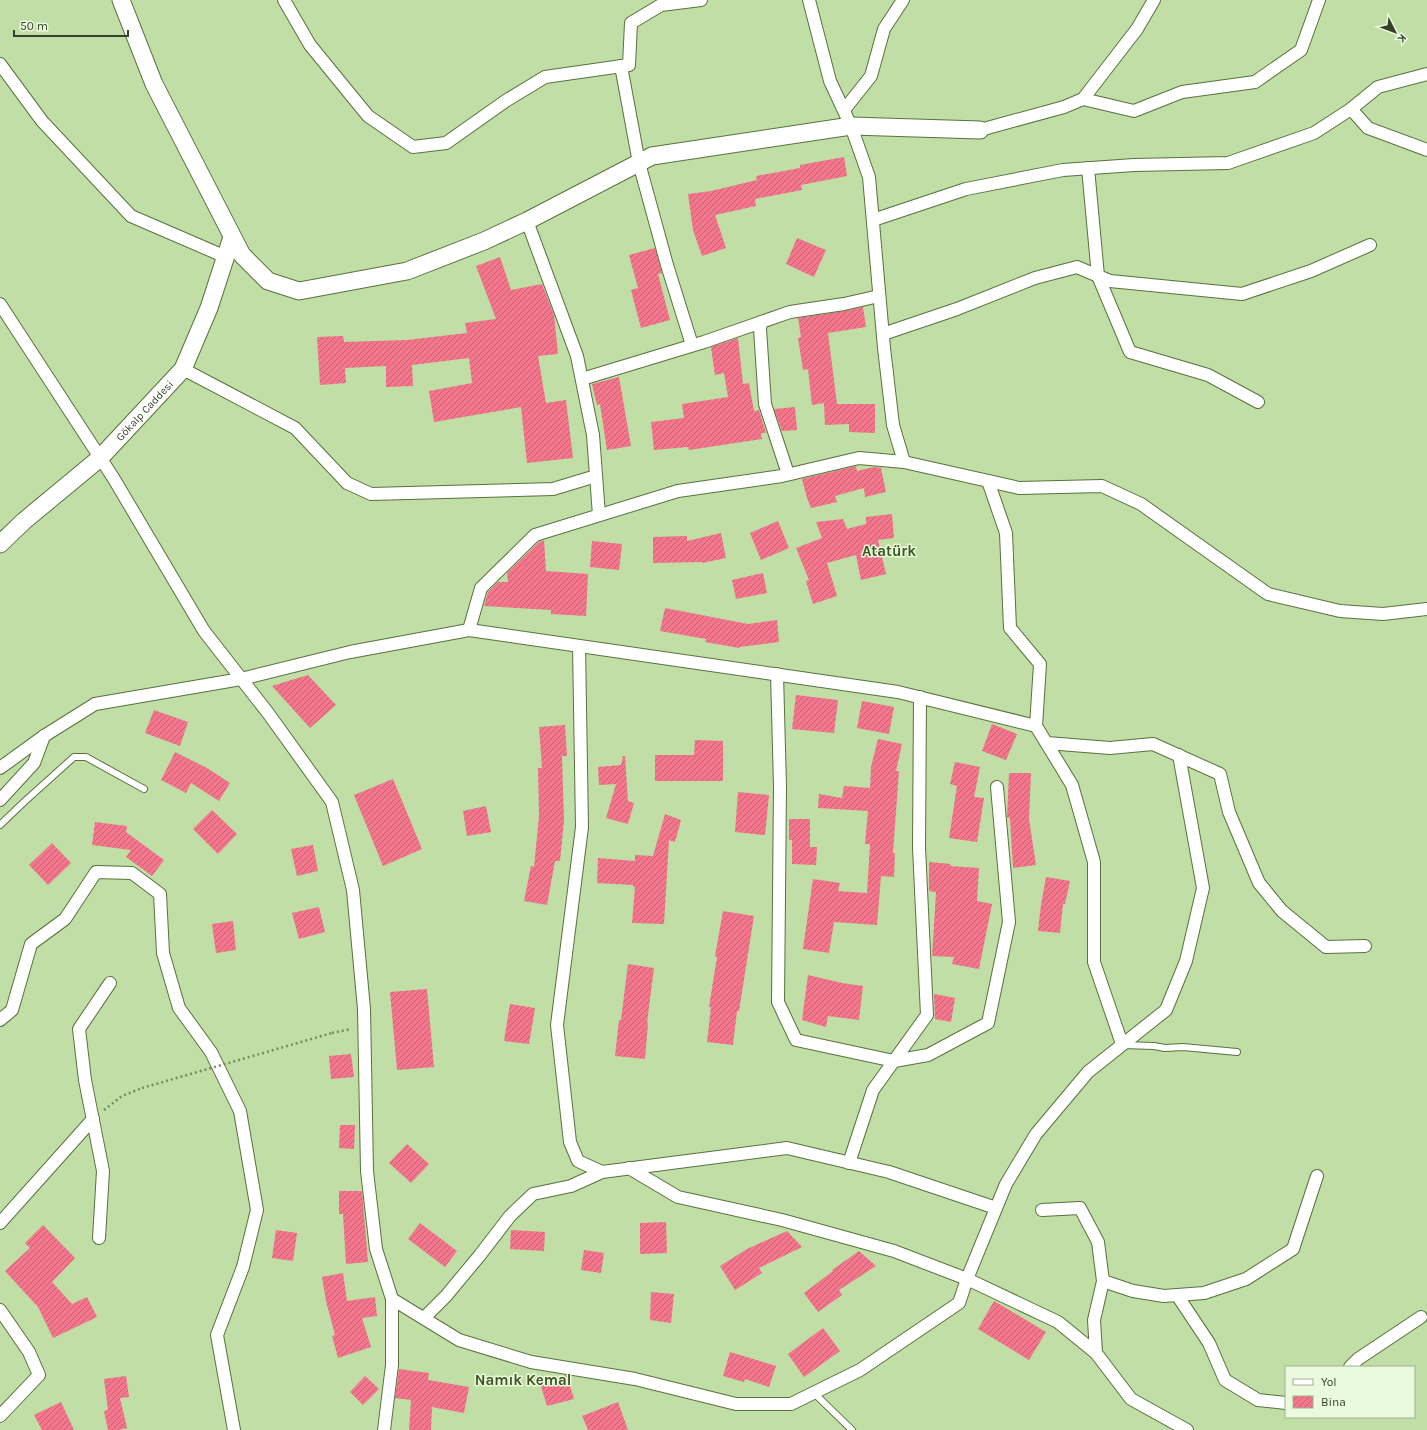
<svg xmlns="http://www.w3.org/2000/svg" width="1427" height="1430" font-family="Karla,sans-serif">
	<defs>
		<pattern id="building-hatch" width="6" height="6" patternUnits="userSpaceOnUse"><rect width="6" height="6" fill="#f3768c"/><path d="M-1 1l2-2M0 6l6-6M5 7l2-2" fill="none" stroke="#c66273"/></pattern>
	</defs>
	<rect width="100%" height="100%" fill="#c0dea5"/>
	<!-- building -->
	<g fill="url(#building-hatch)">
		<path d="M844,157L847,176L801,185L802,190L755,199L756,206L715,215L726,248L702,256L693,230L688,194L711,191L757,180L756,176L800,168V165Z"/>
		<path d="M797,238L826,250L814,277L786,264Z"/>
		<path d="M655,248L662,273L658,274L670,320L641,328L631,290L638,288L629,255Z"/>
		<path d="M500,257L511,290L542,284L554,315L558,354L538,356L546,403L566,400L573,458L527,463L521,407L434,422L429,391L472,383L469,358L412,365L413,386L386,387V366L345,368L346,383L320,385L317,337L343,336L344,342L407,340L467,333L465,323L496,319L476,266Z"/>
		<path d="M863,307L866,327L828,333L837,404H875V433L849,432V424L825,425L824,403L812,405L808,369L803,370L798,338L801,337L798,318L845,311Z"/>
		<path d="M738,338L743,384L749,383L754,411L759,410L766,433H761L762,439L689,450L688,447L654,450L651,422L684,418L682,404L728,397L724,373L715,375L711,347Z"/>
		<path d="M619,377L631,446L607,450L600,404L597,405L592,384Z"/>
		<path d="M795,407L797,430L782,431L774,409Z"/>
		<path d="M856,466L857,471L874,467L881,468L886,492L865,497L864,488L835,496L837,502L811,508L807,498L802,479Z"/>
		<path d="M892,514L894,538L878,540L886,574L861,580L856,555L827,563L837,596L813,604L806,581L809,580L796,548L822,538L816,522L843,519L847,529L866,524V517Z"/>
		<path d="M778,521L789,548L761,560L750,533Z"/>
		<path d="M721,533L726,558L702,563V562L653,563V537L687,536V541Z"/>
		<path d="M544,540L546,571L588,574L586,616L551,614V610L484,606L488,592L498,582H508L507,573L539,542Z"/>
		<path d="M592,541L622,544L619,570L590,567Z"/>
		<path d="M763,573L767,593L736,599L732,580Z"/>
		<path d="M665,608L748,624L777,620L779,642L739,647V648L705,642L706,639L660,631Z"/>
		<path d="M308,675L336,705L310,728L272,686Z"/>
		<path d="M796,695L838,700L834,733L792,729Z"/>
		<path d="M862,701L894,707L889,734L857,728Z"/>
		<path d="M154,710L188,722L180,746L145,733Z"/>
		<path d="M992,724L1017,734L1006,760L982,751Z"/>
		<path d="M565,725L567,756H562L564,821L560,861H555L547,905L524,901L531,866L534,867L539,816L538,768H542L539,727Z"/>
		<path d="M878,739L902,744L896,771H899L893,853H895L894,877L881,876L877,925L834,922L829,953L803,949L813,879L840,883L838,891L867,893L870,844H865L868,811L818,808L819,794L842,798L844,786L870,788L871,767Z"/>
		<path d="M695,740L723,741V781H655V755H694Z"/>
		<path d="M175,752L207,768L230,783L219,801L191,783L186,793L161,780Z"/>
		<path d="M623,756H625L628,801L634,803L628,824L606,818L616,784L599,785L598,767L621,765Z"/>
		<path d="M955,762L980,767L974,797L984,798L977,842L949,838L957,786L950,784Z"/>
		<path d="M1009,773H1031L1029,819L1036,865L1013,868L1010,818L1007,817Z"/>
		<path d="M393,779L422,849L383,866L354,795Z"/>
		<path d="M738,792L769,795L765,835L735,832Z"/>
		<path d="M486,806L491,832L467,836L463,811Z"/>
		<path d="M212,810L237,834L218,854L193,829Z"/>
		<path d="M665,814L681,820L675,842L669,840L664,924L632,923L635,887H633V885L597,883L598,858L635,861V855L653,856Z"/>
		<path d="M789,819H810V847H817L816,865L792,864V840H789Z"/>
		<path d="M95,822L127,826L126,832L164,860L152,876L126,857L131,850L92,845Z"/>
		<path d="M52,843L71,863L48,885L29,865Z"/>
		<path d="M313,845L318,871L297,876L291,849Z"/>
		<path d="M929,862L951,864L950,866L979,868L977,901L992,904L979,969L952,964L954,957L932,956L936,892L929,891Z"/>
		<path d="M1046,877L1070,881L1065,904H1063L1060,933L1038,931L1041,905Z"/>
		<path d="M319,907L325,932L299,939L292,913Z"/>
		<path d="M723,911L754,916L739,1011H737L733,1045L707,1042L711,1007H709L717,957L715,956Z"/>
		<path d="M233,921L236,950L216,953L212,924Z"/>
		<path d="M628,964L654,968L647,1023H648L645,1059L615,1056L619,1020H621Z"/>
		<path d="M808,975L842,983L863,986L859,1020L828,1016L826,1027L802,1020Z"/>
		<path d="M427,989L434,1067L397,1070L390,992Z"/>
		<path d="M934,994L955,998L951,1022L935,1019Z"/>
		<path d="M510,1004L535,1008L529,1044L504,1041Z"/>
		<path d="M351,1054L354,1077L331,1079L329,1056Z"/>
		<path d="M340,1125H355L354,1149L339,1148Z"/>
		<path d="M407,1144L429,1164L411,1183L389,1163Z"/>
		<path d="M339,1191H362L368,1262L346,1264L343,1214H339Z"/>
		<path d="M666,1222L667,1253L640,1254V1223Z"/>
		<path d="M420,1223L457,1251L445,1267L408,1239Z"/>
		<path d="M43,1225L75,1258L52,1282L72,1304L87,1297L97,1317L53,1338L38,1307L5,1271L30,1248L25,1243Z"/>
		<path d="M276,1230L297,1233L293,1261L272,1258Z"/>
		<path d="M511,1230L545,1232L544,1251L510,1249Z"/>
		<path d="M787,1231L802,1247L759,1268L762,1273L735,1290L720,1266L747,1249Z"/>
		<path d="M584,1250L604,1253L601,1273L581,1270Z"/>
		<path d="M859,1251L876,1266L839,1290L842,1295L818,1312L804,1293L833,1271L832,1270Z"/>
		<path d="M343,1273L347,1301L375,1297L377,1316L362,1318L371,1347L338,1358L332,1336L335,1335L326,1301L322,1277Z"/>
		<path d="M651,1292L674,1294L671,1323L650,1320Z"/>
		<path d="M994,1301L1046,1332L1029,1360L978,1329Z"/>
		<path d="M823,1328L840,1351L804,1377L788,1354Z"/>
		<path d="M730,1352L776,1366L769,1387L745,1379L744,1382L723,1376Z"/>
		<path d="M399,1369L429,1373L428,1380L469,1387L464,1413L432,1407L431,1430H409L411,1400L395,1398Z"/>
		<path d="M566,1375L567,1376L574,1399L547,1406L540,1383Z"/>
		<path d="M126,1376L129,1397L120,1398L127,1428L119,1430H108L104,1411L108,1410L104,1379Z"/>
		<path d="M365,1376L379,1389L363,1405L350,1392Z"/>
		<path d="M61,1402L74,1430H42L34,1415Z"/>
		<path d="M618,1402L628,1430H588L582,1416Z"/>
	</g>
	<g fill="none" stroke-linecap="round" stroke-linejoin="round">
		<defs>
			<g id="lane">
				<path d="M0,825L24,802L74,757H86L144,789"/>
				<path d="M1123,1045L1154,1046L1165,1048L1183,1047L1237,1052"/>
				<path d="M814,1393L852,1430"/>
			</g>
			<g id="street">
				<path d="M284,0L310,45L368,116L413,147L446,143L507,100L545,77L629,65L631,23L661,5L701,0"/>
				<path d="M809,0L830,81L851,126L869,177L884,348L893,425L904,462"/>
				<path d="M0,64L42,121L131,216L226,257"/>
				<path d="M621,66L639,163L667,265L692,345"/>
				<path d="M1083,99L1134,111L1182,92L1255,82L1301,50L1319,0"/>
				<path d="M1351,109L1368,128L1427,150"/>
				<path d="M844,110L871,76L884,29L903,0"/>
				<path d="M980,130L1064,107L1083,99L1137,29L1154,0"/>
				<path d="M1088,168L1098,276L1130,352L1208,375L1258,402"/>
				<path d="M873,220L966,189L1063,170L1134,165L1228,163L1314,133L1351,109L1378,87L1427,74"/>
				<path d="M527,221L577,356L593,435L599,515"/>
				<path d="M0,304L114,479L204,631L268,713L332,802L353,890L364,1009L367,1171L376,1249L392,1299L459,1340L531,1362L635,1379L736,1404H791L860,1370L959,1303L967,1279L1006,1184L1036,1134L1088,1072L1166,1010L1186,961L1203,888L1179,755"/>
				<path d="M761,322L760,329L765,404L788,474"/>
				<path d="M883,334L957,309L1035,278L1077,267L1110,281L1242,294L1311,271L1370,245"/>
				<path d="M183,369L295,428L347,483L371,494L553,489L596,476"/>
				<path d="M582,379L704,342L790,312L844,304L879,296"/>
				<path d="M988,481L1006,533L1010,628L1040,664L1036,726L1072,785L1094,862V962L1122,1044"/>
				<path d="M469,630L481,588L535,535L678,491L782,476L859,458L904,462L1019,488L1102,486L1141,504L1268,594L1340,611L1383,614L1427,609"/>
				<path d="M579,646L582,827L557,1025L570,1142L578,1161L602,1172L787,1148L889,1172L996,1208"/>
				<path d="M777,674L780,786L778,1002L796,1040L894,1061L928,1055L988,1023L1009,922L997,787"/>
				<path d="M1047,743L1110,748L1153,744L1220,774L1229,812L1259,883L1282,911L1326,947L1365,946"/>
				<path d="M0,768L44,736L95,704L241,679L350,652L469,630L898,692L1036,726"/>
				<path d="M0,800L34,763L44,736"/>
				<path d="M0,1020L12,1010L31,944L65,919L96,872L132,873L160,894L163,953L179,1008L211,1052L240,1111L257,1210L243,1267L217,1335L234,1430"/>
				<path d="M849,1163L873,1090L927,1015L919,848L920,697"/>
				<path d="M629,1168L678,1197L782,1220L894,1251L967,1279L1058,1322L1096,1353L1131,1399L1187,1430"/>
				<path d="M1042,1210L1080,1208L1098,1242L1103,1281L1094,1320L1096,1353"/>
				<path d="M0,1223L93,1119"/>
				<path d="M99,1238L103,1171L85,1080L79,1029L110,983"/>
				<path d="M1103,1281L1133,1291L1164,1296L1204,1293L1246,1279L1293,1249L1317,1176"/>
				<path d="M1177,1295L1209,1343L1225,1380L1258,1400L1286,1403"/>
				<path d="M0,1310L29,1352L39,1375L0,1416"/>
				<path d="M424,1318L446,1296L480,1255L510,1216L533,1194L571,1186L602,1172"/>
				<path d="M1350,1367L1358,1359L1421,1317"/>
				<path d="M384,1430L392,1365V1299"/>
			</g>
			<g id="secondary">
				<path d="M121,0L154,84L242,255L268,281L299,291L407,271L484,241L527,221L652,156L851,126L980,130"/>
				<path id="s1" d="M0,544L24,521L100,458L183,369L209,308L232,237"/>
			</g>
		</defs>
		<!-- lane casing -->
		<use href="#lane" stroke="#58723e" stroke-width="8"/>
		<!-- street casing -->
		<use href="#street" stroke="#58723e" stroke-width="14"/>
		<!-- secondary casing -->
		<use href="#secondary" stroke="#58723e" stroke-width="19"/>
		<!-- path -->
		<g stroke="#768b64" stroke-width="2.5" stroke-dasharray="2 3" stroke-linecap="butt">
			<path d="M332,1033L351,1029"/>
			<path d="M104,1110L122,1096L142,1088"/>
		</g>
		<!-- lane -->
		<use href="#lane" stroke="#fff" stroke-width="6"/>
		<!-- street -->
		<use href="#street" stroke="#fff" stroke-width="12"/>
		<!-- secondary -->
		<use href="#secondary" stroke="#fff" stroke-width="17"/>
		<!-- path-bridge -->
		<path stroke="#768b64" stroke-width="2.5" stroke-dasharray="2 3" stroke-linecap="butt" d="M142,1088L332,1033"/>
	</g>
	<g text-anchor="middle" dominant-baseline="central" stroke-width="3" stroke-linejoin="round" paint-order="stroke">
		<!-- street labels -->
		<g font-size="11" fill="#35412a" stroke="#eafadd">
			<text stroke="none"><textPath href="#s1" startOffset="197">Gökalp Caddesi</textPath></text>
		</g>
		<!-- district labels -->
		<g font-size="15" font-weight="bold" fill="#3b5421" stroke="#eafadd">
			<text x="889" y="551">Atatürk</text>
			<text x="523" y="1380">Namık Kemal</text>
		</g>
	</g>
	<!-- legend -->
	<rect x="1285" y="1366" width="130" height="52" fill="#eafadd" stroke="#a2b095"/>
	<rect x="1293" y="1379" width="20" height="6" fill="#ffffff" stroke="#a2b095"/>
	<text x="1321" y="1386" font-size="12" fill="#35412a">Yol</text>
	<rect x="1293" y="1396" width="20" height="12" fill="url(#building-hatch)" stroke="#a2b095"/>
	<text x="1321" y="1406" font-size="12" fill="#35412a">Bina</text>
	<!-- north arrow -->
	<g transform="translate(1395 32) rotate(132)" stroke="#eafadd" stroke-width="3" paint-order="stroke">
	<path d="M0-3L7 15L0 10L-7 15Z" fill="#35412a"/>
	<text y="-6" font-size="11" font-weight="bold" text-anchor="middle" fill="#35412a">K</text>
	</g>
	<!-- scale -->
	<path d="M14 30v6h114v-6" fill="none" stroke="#35412a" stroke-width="2"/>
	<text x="20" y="30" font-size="12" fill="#35412a" stroke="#eafadd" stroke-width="3" paint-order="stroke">50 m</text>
</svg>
